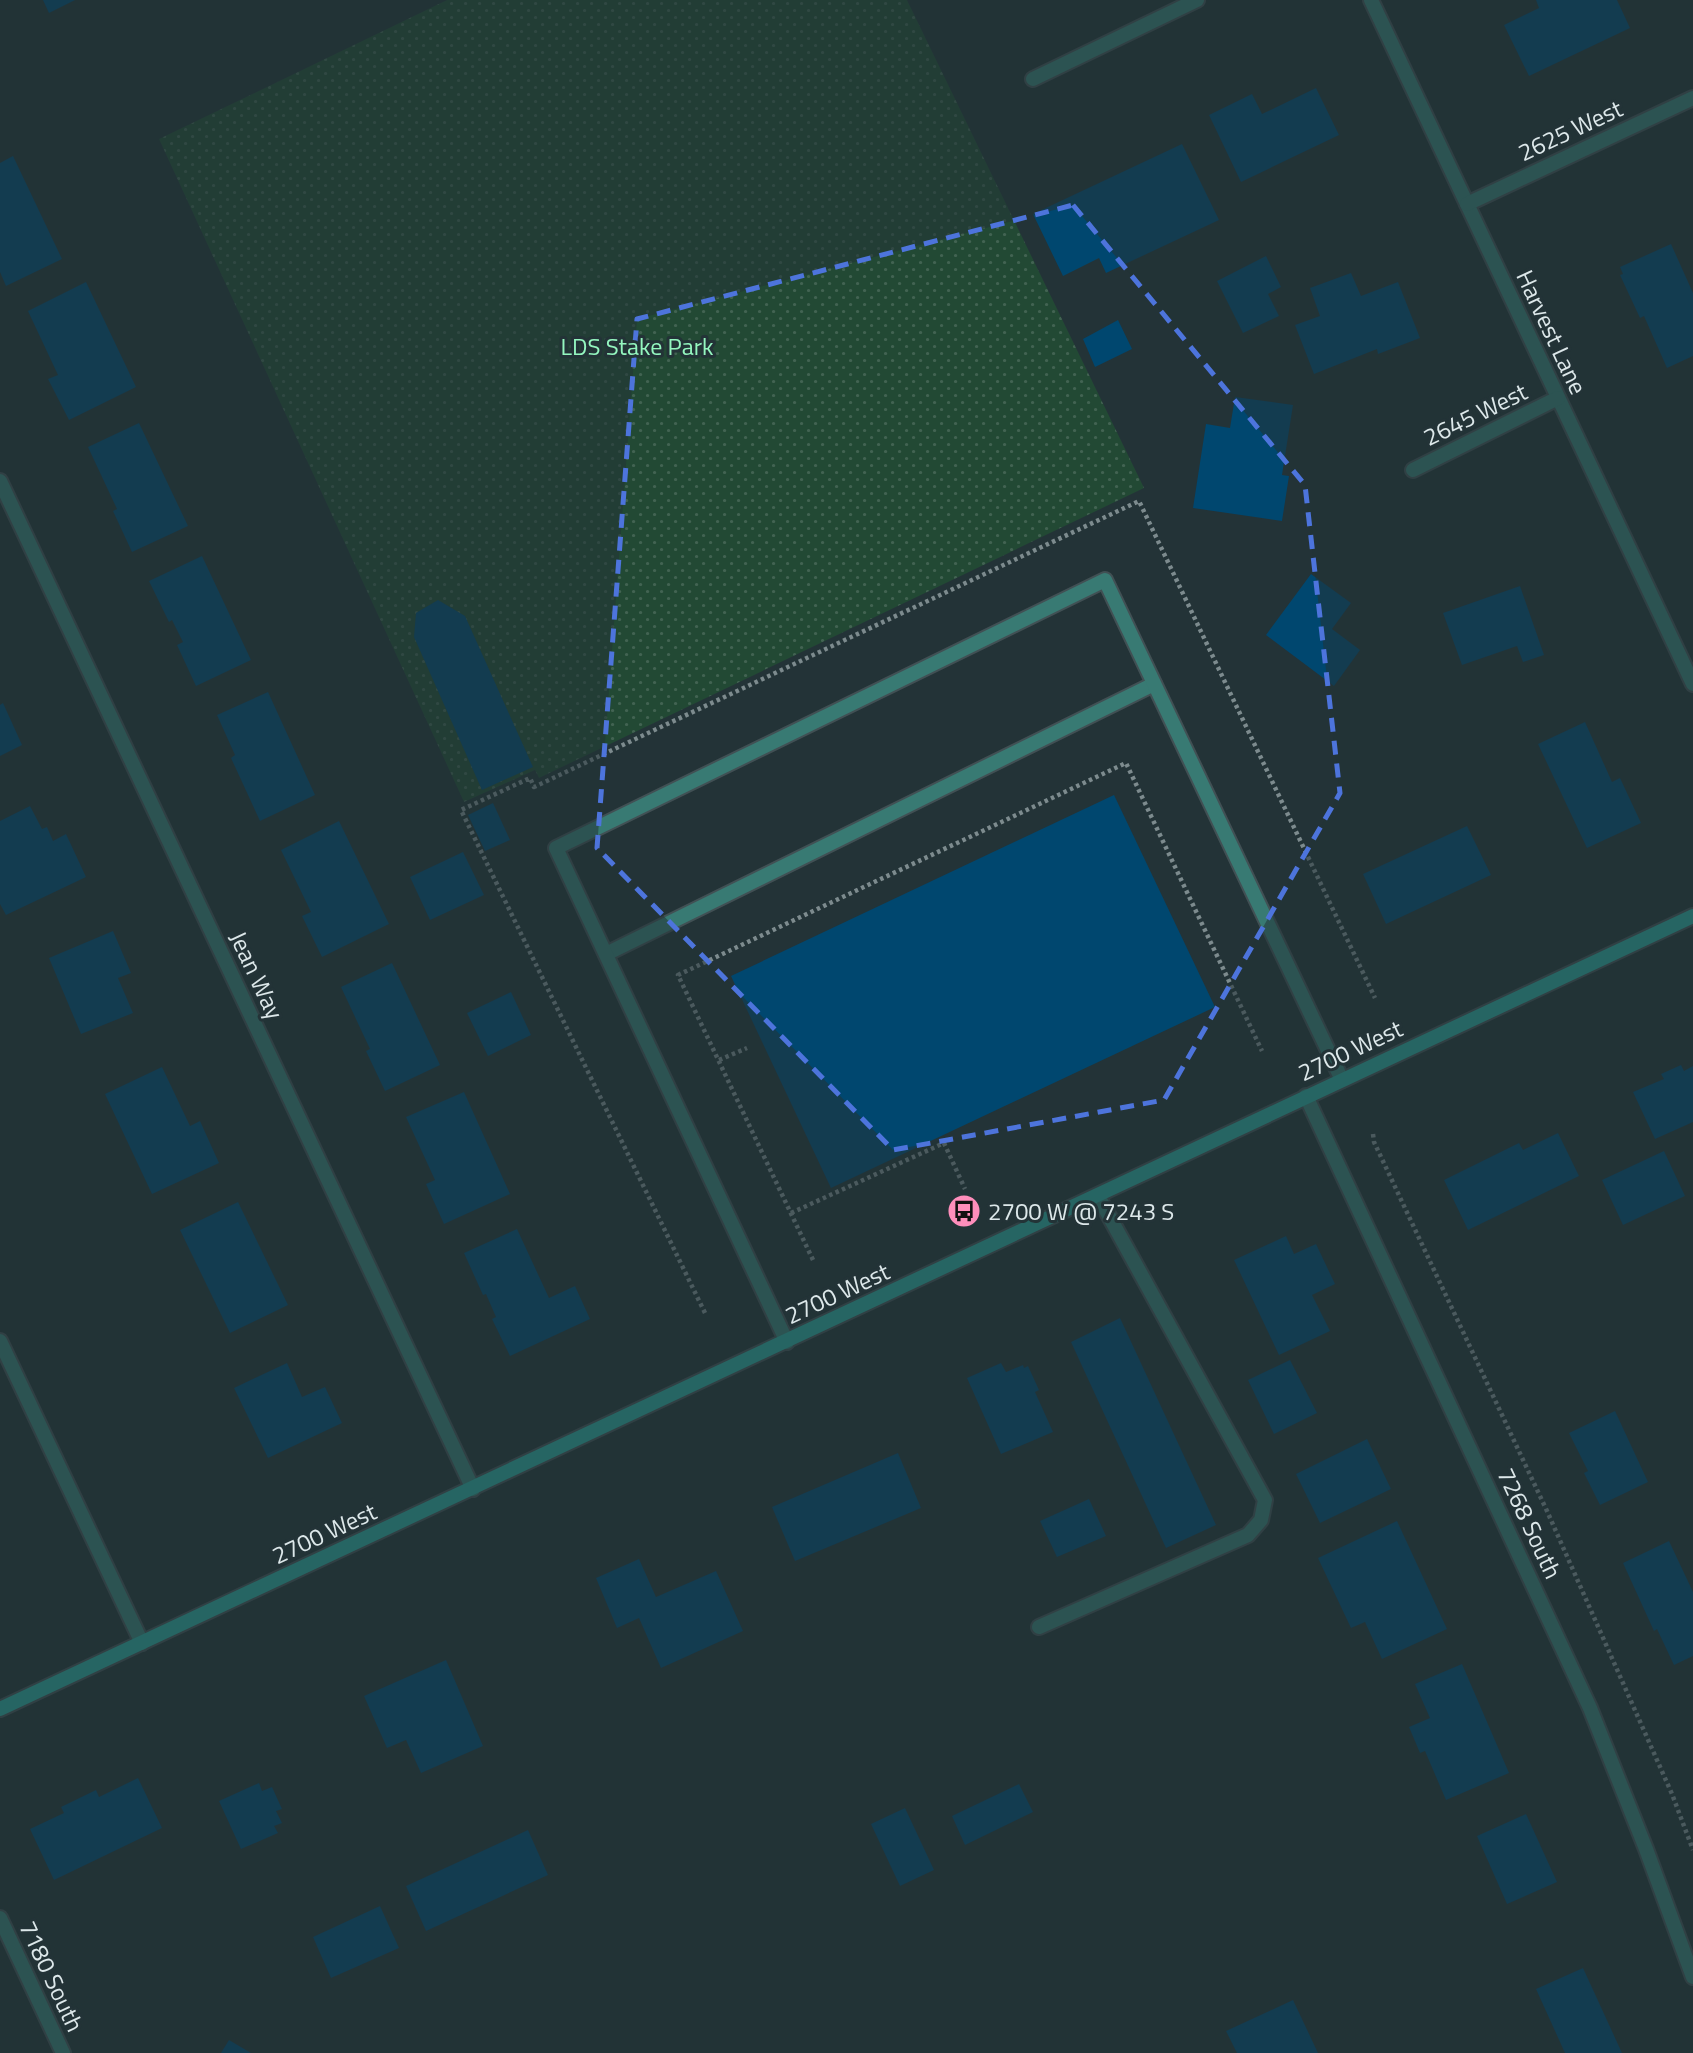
<svg xmlns="http://www.w3.org/2000/svg" width="1693" height="2053" font-family="'Titillium Web',sans-serif">
	<defs>
		<pattern id="park-dots" width="8" height="8" patternUnits="userSpaceOnUse" patternTransform="scale(1.75)"><rect width="8" height="8" fill="#224934"/><path d="M2 2h.1M6 6h.1" fill="none" stroke="#426352" stroke-width="1.8" stroke-linecap="round"/></pattern>
	</defs>
	<rect width="100%" height="100%" fill="#233337"/>
	<!-- park -->
	<path fill="url(#park-dots)" d="M447,0H907L1144,488L539,778L535,770L464,802L159,139Z"/>
	<!-- building -->
	<g fill="#00476f">
		<path d="M43,0H75L49,13Z"/>
		<path d="M1536,0H1617L1630,28L1529,76L1504,25L1539,8Z"/>
		<path d="M1316,88L1339,135L1241,182L1209,115L1252,94L1262,114Z"/>
		<path d="M1182,144L1219,220L1106,273L1099,258L1063,276L1033,214Z"/>
		<path d="M13,156L62,259L6,286L0,272V163Z"/>
		<path d="M1671,244L1693,293V356L1667,368L1644,316L1640,318L1620,275L1623,274L1620,267Z"/>
		<path d="M1266,256L1281,287L1268,294L1279,316L1243,333L1217,281Z"/>
		<path d="M1351,273L1361,296L1398,282L1420,338L1378,354L1377,349L1314,374L1295,325L1320,316L1310,288Z"/>
		<path d="M86,282L136,387L69,420L48,379L58,375L28,311Z"/>
		<path d="M1118,320L1132,349L1095,367L1083,339Z"/>
		<path d="M1235,397L1293,405L1282,475L1289,476L1282,521L1193,508L1206,424L1230,428Z"/>
		<path d="M139,423L188,526L132,552L113,511L117,509L88,447Z"/>
		<path d="M202,556L251,660L196,686L177,645L183,642L172,620L169,622L149,581Z"/>
		<path d="M1311,574L1351,603L1332,629L1360,650L1334,686L1266,635Z"/>
		<path d="M1520,586L1544,655L1523,662L1517,646L1462,665L1443,613Z"/>
		<path d="M438,600L465,616L533,767L482,790L414,637L416,613Z"/>
		<path d="M268,692L315,795L260,821L231,758L235,755L217,715Z"/>
		<path d="M3,703L22,745L0,756V705Z"/>
		<path d="M1585,722L1612,782L1620,778L1641,823L1587,848L1538,744Z"/>
		<path d="M1114,795L1215,1007L831,1188L731,976Z"/>
		<path d="M493,803L510,840L485,851L468,815Z"/>
		<path d="M30,806L42,829L47,827L53,841L66,834L86,877L6,915L0,904V821Z"/>
		<path d="M339,821L389,924L322,957L302,916L311,912L281,850Z"/>
		<path d="M1467,826L1491,875L1386,924L1363,874Z"/>
		<path d="M463,852L484,895L430,920L410,877Z"/>
		<path d="M113,931L131,973L118,978L133,1013L81,1034L49,958Z"/>
		<path d="M392,963L440,1065L385,1091L366,1051L370,1049L341,987Z"/>
		<path d="M511,992L531,1035L488,1056L467,1013Z"/>
		<path d="M1681,1065L1684,1071L1693,1066V1122L1655,1139L1633,1092L1664,1079L1661,1074Z"/>
		<path d="M162,1067L190,1126L200,1121L219,1163L152,1194L105,1094Z"/>
		<path d="M464,1092L510,1194L444,1224L426,1184L435,1180L406,1117Z"/>
		<path d="M1558,1133L1579,1176L1468,1230L1444,1180L1519,1143L1523,1150Z"/>
		<path d="M1664,1151L1685,1196L1623,1225L1602,1180Z"/>
		<path d="M238,1202L288,1305L230,1333L180,1230Z"/>
		<path d="M517,1229L549,1298L575,1286L590,1319L510,1356L492,1319L496,1317L486,1294L483,1295L464,1253Z"/>
		<path d="M1286,1236L1294,1254L1316,1244L1335,1284L1312,1295L1330,1331L1279,1355L1234,1260Z"/>
		<path d="M1120,1318L1216,1525L1166,1548L1071,1342Z"/>
		<path d="M1290,1360L1317,1413L1274,1434L1248,1380Z"/>
		<path d="M287,1363L302,1397L325,1387L342,1423L268,1458L234,1388Z"/>
		<path d="M1001,1363L1006,1372L1023,1365L1024,1368L1028,1366L1039,1390L1035,1392L1053,1432L1001,1454L967,1378Z"/>
		<path d="M1615,1411L1648,1482L1600,1505L1584,1473L1588,1471L1569,1433Z"/>
		<path d="M1367,1439L1391,1489L1320,1523L1296,1474Z"/>
		<path d="M898,1453L921,1508L795,1561L772,1507Z"/>
		<path d="M1089,1499L1106,1536L1057,1557L1040,1521Z"/>
		<path d="M1397,1521L1447,1629L1382,1659L1365,1622L1351,1628L1318,1558Z"/>
		<path d="M1669,1541L1693,1592V1656L1674,1665L1657,1629L1654,1631L1623,1563Z"/>
		<path d="M639,1559L656,1597L716,1571L743,1631L661,1668L639,1618L617,1628L596,1578Z"/>
		<path d="M446,1660L483,1746L421,1773L406,1740L387,1748L364,1696Z"/>
		<path d="M1462,1664L1509,1773L1446,1800L1425,1751L1420,1753L1409,1727L1430,1718L1415,1684Z"/>
		<path d="M138,1778L162,1828L54,1880L30,1829L64,1813L61,1807L96,1790L99,1797Z"/>
		<path d="M259,1783L262,1791L272,1787L282,1809L276,1811L282,1823L274,1826L278,1833L241,1849L219,1801Z"/>
		<path d="M1019,1784L1033,1812L965,1845L952,1816Z"/>
		<path d="M905,1808L934,1870L900,1886L871,1824Z"/>
		<path d="M1526,1814L1557,1882L1507,1904L1477,1836Z"/>
		<path d="M528,1830L548,1875L426,1931L406,1886Z"/>
		<path d="M380,1906L399,1948L331,1978L313,1937Z"/>
		<path d="M1583,1968L1622,2053H1565L1536,1989Z"/>
		<path d="M1293,2000L1318,2053H1237L1226,2031Z"/>
		<path d="M229,2040L251,2053H221Z"/>
	</g>
	<g fill="none" stroke-linecap="round" stroke-linejoin="round">
		<defs>
			<g id="lane">
				<path d="M606,954L1154,684"/>
				<path d="M0,1341L142,1643"/>
				<path d="M787,1342L556,848L1105,580L1342,1080"/>
				<path d="M1039,1627L1248,1535L1261,1520L1265,1500L1098,1196"/>
			</g>
			<g id="street">
				<path d="M1371,0L1693,684"/>
				<path d="M1033,79L1197,0"/>
				<path d="M1467,204L1693,98"/>
				<path d="M1413,470L1558,398"/>
				<path d="M0,481L473,1489"/>
				<path d="M1306,1096L1590,1708L1646,1849L1693,1977"/>
				<path d="M0,1918L63,2053"/>
			</g>
			<path id="secondary" d="M0,1709L1693,916"/>
		</defs>
		<!-- lane casing -->
		<use href="#lane" stroke="#415054" stroke-width="18"/>
		<!-- street casing -->
		<use href="#street" stroke="#415054" stroke-width="18"/>
		<!-- secondary casing -->
		<use href="#secondary" stroke="#415054" stroke-width="18"/>
		<!-- path -->
		<g stroke="#7d8b8e" stroke-width="4.5" stroke-dasharray="3.5 3.5" stroke-linecap="butt">
			<path d="M719,1060L747,1048"/>
			<path d="M1373,1134L1374,1142L1547,1511L1672,1794L1693,1850"/>
			<path d="M791,1213L944,1143L965,1189"/>
			<path d="M813,1260L678,975L1126,763L1262,1051"/>
			<path d="M705,1313L461,810L530,778L534,787L1139,501L1375,998"/>
		</g>
		<!-- lane -->
		<use href="#lane" stroke="#387a73" stroke-width="14"/>
		<!-- street -->
		<use href="#street" stroke="#387a73" stroke-width="14"/>
		<!-- secondary -->
		<use href="#secondary" stroke="#2aa399" stroke-width="14"/>
	</g>
	<!-- marked area -->
	<path d="M0 0H1693V2053H0ZM1073,205L1305,485L1340,793L1164,1100L893,1150L597,848L637,319Z" fill="#233337" fill-opacity=".55" fill-rule="evenodd"/>
	<path fill="none" stroke="#4d74dc" stroke-width="5" stroke-dasharray="14 9" stroke-linejoin="round" d="M1073,205L1305,485L1340,793L1164,1100L893,1150L597,848L637,319Z"/>
	<!-- icons -->
	<defs>
		<symbol id="bus-disc" viewBox="-11 -11 22 22"><circle r="9.5" fill="#fe8ebb" stroke="#233337"/><path d="M-5-6H5V4H4V6H2V4H-2V6H-4V4H-5ZM-3.5-4V0h7V-4ZM-3.5 1.2v1.5H-2V1.2ZM2 1.2v1.5H3.5V1.2Z" fill="#111"/></symbol>
	</defs>
	<g fill-rule="evenodd">
		<use href="#bus-disc" x="945" y="1192" width="38" height="38"/>
	</g>
	<g text-anchor="middle" dominant-baseline="central" stroke-width="6" stroke-linejoin="round" paint-order="stroke">
		<!-- street labels -->
		<g font-size="24" fill="#dde8ea" stroke="#233337">
			<text transform="translate(1570 130) rotate(-25)">2625 West</text>
			<text transform="translate(1552 332) rotate(65)">Harvest Lane</text>
			<text transform="translate(1475 414) rotate(-26)">2645 West</text>
			<text transform="translate(257 975) rotate(65)">Jean Way</text>
			<text transform="translate(1350 1050) rotate(-25)">2700 West</text>
			<text transform="translate(837 1293) rotate(-25)">2700 West</text>
			<text transform="translate(1530 1523) rotate(65)">7268 South</text>
			<text transform="translate(324 1533) rotate(-25)">2700 West</text>
			<text transform="translate(52 1976) rotate(65)">7180 South</text>
		</g>
		<!-- park labels -->
		<g font-size="24" fill="#94f6bf" stroke="#233337">
			<text x="637" y="346">LDS Stake Park</text>
		</g>
		<!-- poi labels -->
		<g font-size="24" fill="#dde8ea" stroke="#233337" text-anchor="start">
			<text x="988" y="1211">2700 W @ 7243 S</text>
		</g>
	</g>
</svg>
